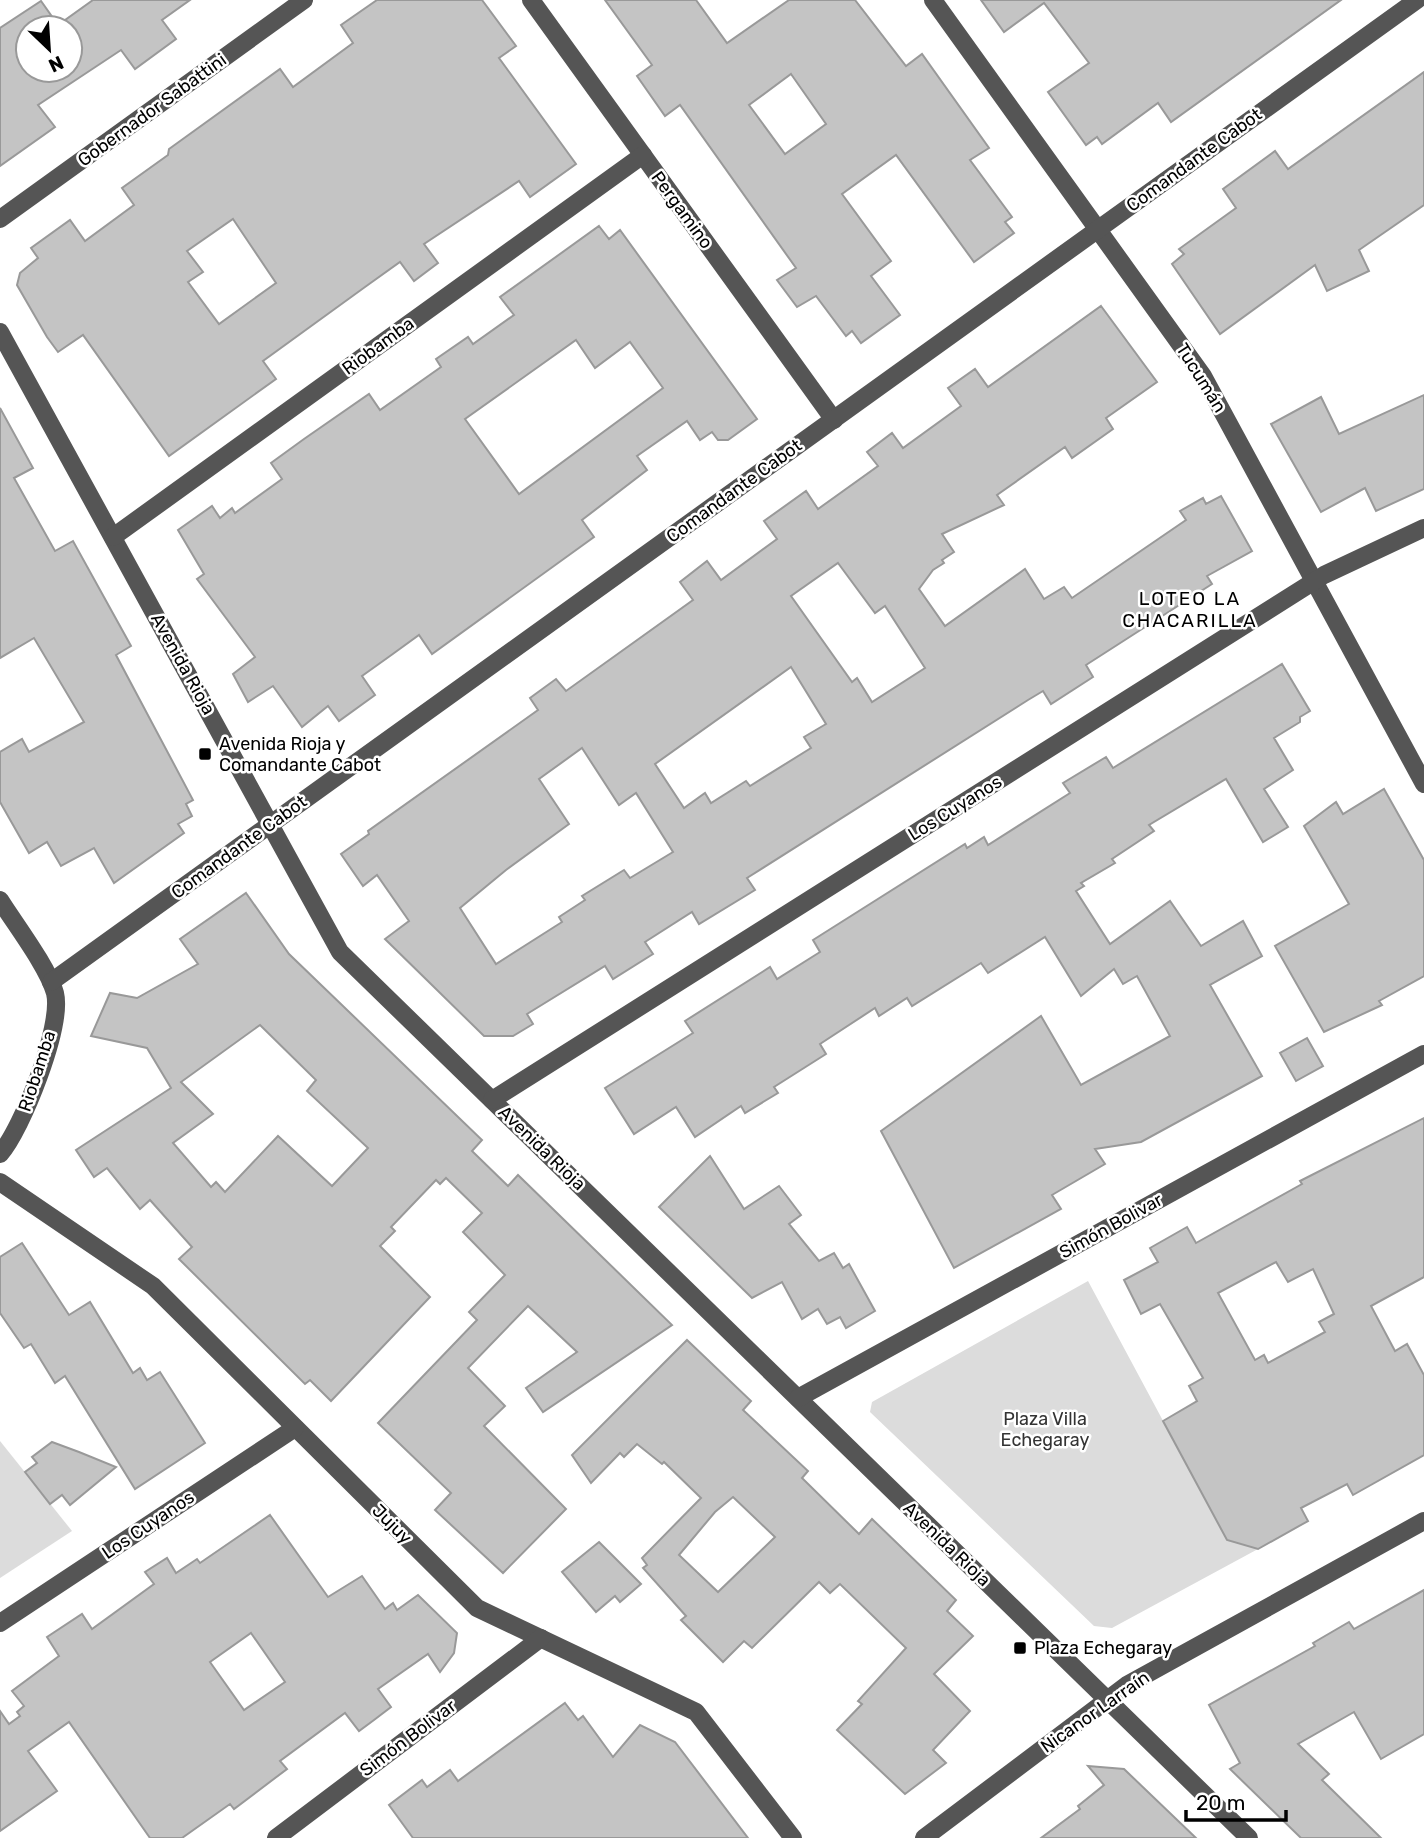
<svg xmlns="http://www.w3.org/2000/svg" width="1424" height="1838" font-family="Rubik,sans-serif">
	<rect width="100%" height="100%" fill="#fff"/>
	<!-- green -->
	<g fill="#dcdcdc">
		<path d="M1088,1281L1227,1540L1258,1549L1112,1628L1094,1626L870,1412L872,1402Z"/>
		<path d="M0,1441L72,1531L0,1578Z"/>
	</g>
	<!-- building -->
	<g fill="#c4c4c4" stroke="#999" stroke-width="2" fill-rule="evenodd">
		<path d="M93,0H190L162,20L176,39L135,69L121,50L38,105L55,127L0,166V28L41,1L58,25ZM28,28H70V70H28Z"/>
		<path d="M377,0H482L516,46L499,58L576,164L530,197L519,181L424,244L438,263L414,281L400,262L365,287L263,361L276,379L169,456L83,335L58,352L47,337L17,285L20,273L38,258L31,248L70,220L85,241L134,205L122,188L168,155L169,149L280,69L293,87L353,43L341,25ZM233,219L276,283L219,324L188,282L203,272L187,251Z"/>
		<path d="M605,0H696L727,43L789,0H855L906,66L922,54L989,148L970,160L1012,217L1005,222L1014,233L974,262L896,155L842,194L891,261L871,276L900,315L861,343L852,331L846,336L816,296L797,307L777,280L796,268L680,105L665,116L637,76L652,65ZM791,74L826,124L785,154L749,105Z"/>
		<path d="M981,0H1341L1171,122L1158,103L1102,144L1097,137L1086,145L1048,92L1089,63L1044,3L1004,32Z"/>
		<path d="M1424,72V205L1359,250L1369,271L1327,291L1315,265L1220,334L1172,264L1184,254L1179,249L1236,208L1223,189L1275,151L1288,169Z"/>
		<path d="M599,226L609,239L620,230L757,419L728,440H718L712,432L700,440L687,421L637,456L647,470L582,520L594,537L432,654L419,635L390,656L362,676L375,695L339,721L328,706L302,727L273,686L248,702L233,674L255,657L197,579L204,574L178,530L212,506L220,518L232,508L235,513L282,479L271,463L304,439L369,394L380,410L441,367L436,359L468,337L473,344L514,315L500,297ZM576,340L595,368L630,342L663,388L519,494L465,419Z"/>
		<path d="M1101,306L1157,382L1106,418L1113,429L1072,458L1065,447L997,495L1004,505L942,534L954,552L942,560L944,563L933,570L919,589L945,626L1025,569L1044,599L1064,587L1072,598L1186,520L1180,511L1203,498L1206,504L1221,496L1252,551L1207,576L1212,584L1086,665L1093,677L1051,704L1043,691L1028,700L747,878L755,890L699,924L692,912L645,942L653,954L613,979L605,966L527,1014L533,1024L513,1036H484L385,939L409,921L377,875L363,886L341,854L369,834L368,831L538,710L530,698L556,679L566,691L693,600L680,582L707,561L721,580L777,539L764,521L806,491L818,509L878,466L867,452L892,433L903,448L961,406L948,388L975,369L988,387ZM838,563L875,613L885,606L925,668L872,702L857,678L852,682L791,596ZM791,667L826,724L804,737L811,748L750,786L746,781L711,803L705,793L684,808L655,764ZM582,748L619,805L636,793L673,852L630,878L624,870L582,896L585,900L559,917L562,922L496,964L460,908L506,870L569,824L539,779Z"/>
		<path d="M1424,395V489L1376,511L1365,488L1321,512L1271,424L1321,397L1339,434Z"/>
		<path d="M0,408L33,468L14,478L55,551L73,541L131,646L116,655L193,800L186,804L192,816L178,824L184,833L114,883L94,848L61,866L47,842L29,853L0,802V752L22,739L29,752L84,722L34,638L0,658Z"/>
		<path d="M1282,664L1310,711L1300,717V722L1274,738L1293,770L1264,789L1288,827L1263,842L1226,779L1149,825L1154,831L1112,859L1115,863L1081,883L1084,886L1076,891L1110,944L1170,901L1201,946L1243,921L1262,956L1210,985L1262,1076L1141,1142L1095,1149L1105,1164L1052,1195L1061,1209L954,1268L881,1131L1041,1016L1081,1085L1170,1036L1137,976L1123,984L1114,969L1081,996L1045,937L988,973L981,963L912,1006L907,998L879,1016L875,1008L820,1044L826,1054L774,1087L778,1093L745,1113L741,1106L695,1137L676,1107L634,1134L605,1088L693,1033L685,1021L770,967L777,979L820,952L813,940L965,844L967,848L984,837L988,845L1070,793L1063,783L1106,757L1113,768Z"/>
		<path d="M1384,789L1424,860V976L1379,1001L1382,1005L1324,1032L1275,946L1349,904L1304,826L1336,802L1343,814Z"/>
		<path d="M246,893L289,954L482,1140L472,1151L508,1186L518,1175L672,1325L543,1412L526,1388L577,1352L528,1306L468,1368L505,1406L484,1426L566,1509L503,1573L435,1510L451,1493L378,1423L477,1320L469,1312L505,1275L463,1232L482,1213L446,1178L440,1184L436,1180L391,1227L395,1231L380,1246L430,1297L331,1401L310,1380L305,1384L179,1259L192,1247L150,1200L140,1209L107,1168L94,1177L76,1150L171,1088L147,1048L91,1036L110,993L137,998L198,964L180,939ZM260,1025L316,1080L307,1091L368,1148L332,1186L278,1136L225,1192L216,1182L211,1187L173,1143L213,1114L181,1082Z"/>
		<path d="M1307,1038L1323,1066L1296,1081L1280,1053Z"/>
		<path d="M1424,1118V1277L1371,1306L1395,1351L1407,1344L1424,1375V1455L1353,1495L1347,1484L1301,1508L1308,1521L1258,1549L1227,1540L1163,1421L1197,1401L1189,1386L1203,1378L1160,1304L1141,1314L1124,1280L1158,1262L1150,1248L1187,1227L1196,1243L1302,1184L1300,1181ZM1276,1262L1288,1282L1313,1269L1334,1314L1319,1322L1325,1332L1268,1363L1264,1355L1255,1360L1218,1293Z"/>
		<path d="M710,1156L744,1209L779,1186L801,1215L789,1224L819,1261L834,1253L843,1268L849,1264L875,1311L846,1328L840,1317L827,1324L818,1309L802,1319L782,1282L752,1298L659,1207Z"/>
		<path d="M22,1243L69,1315L90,1302L133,1373L140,1368L147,1380L160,1372L205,1443L135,1489L65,1376L55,1383L31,1344L24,1348L0,1313V1257Z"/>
		<path d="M687,1340L751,1401L743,1410L808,1471L802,1478L859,1534L872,1519L956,1600L947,1611L973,1636L934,1674L970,1711L933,1750L946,1763L905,1794L837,1730L862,1704L858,1701L906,1648L840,1584L830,1593L819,1582L752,1648L744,1641L723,1662L681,1620L686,1616L643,1568L647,1565L642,1558L701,1498L664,1462L662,1464L637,1444L624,1457L620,1453L591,1483L572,1455ZM733,1497L775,1537L718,1592L679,1555L715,1512Z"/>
		<path d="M52,1442L79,1452L116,1467L70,1505L62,1495L50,1504L25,1472L37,1463L32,1457Z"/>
		<path d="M270,1515L328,1597L362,1576L385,1609L393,1603L397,1610L418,1595L457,1633L454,1653L440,1672L428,1654L378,1689L391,1707L374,1720L359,1731L345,1713L280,1761L287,1769L234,1809L230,1804L182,1838H150L69,1722L28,1751L57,1791L0,1831V1711L9,1724L20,1716L17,1712L24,1706L12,1691L59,1656L47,1637L82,1614L92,1629L154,1584L145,1572L167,1558L176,1573L197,1559L200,1563ZM251,1633L285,1682L244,1710L210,1662Z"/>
		<path d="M599,1542L641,1584L620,1602L615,1596L596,1612L562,1572Z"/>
		<path d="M1424,1590V1734L1381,1759L1354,1712L1298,1744L1329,1774L1322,1780L1381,1838H1301L1230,1769L1240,1763L1209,1705L1315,1646L1313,1643L1349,1622L1354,1629Z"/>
		<path d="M565,1703L578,1720L583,1716L613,1757L640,1725L675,1742L748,1838H413L389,1805L422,1780L427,1787L450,1770L458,1781Z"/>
		<path d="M1088,1766L1124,1769L1196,1838H1041L1080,1809L1078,1806L1104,1785Z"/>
	</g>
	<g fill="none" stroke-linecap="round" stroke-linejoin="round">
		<!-- minor -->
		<g stroke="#555" stroke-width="18">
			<path d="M531,0L834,420"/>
			<path d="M933,0L1203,376L1424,784"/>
			<path d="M0,219L304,0"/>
			<path d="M0,332L340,952L1249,1838"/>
			<path d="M113,537L643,155"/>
			<path d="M0,900C15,924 48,967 55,993C63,1026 22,1129 0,1154"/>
			<path d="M51,982L1417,0"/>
			<path d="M492,1100L1324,575L1424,528"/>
			<path d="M0,1182L153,1286L477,1608L696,1712L793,1838"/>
			<path d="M798,1398L1424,1054"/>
			<path d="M0,1623L295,1428"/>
			<path d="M276,1838L541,1638"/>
			<path d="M924,1838L1127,1685L1424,1521"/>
		</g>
	</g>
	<!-- markers -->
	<g fill="#000" stroke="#fff" stroke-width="2.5">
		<rect x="198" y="747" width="14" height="14" rx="3.5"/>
		<rect x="1013" y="1641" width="14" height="14" rx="3.5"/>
	</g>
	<g text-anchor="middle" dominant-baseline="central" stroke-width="5" stroke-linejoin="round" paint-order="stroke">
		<!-- street labels -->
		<g font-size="18" fill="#000" stroke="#fff">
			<text transform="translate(152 110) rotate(-36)">Gobernador Sabattini</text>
			<text transform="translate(1194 160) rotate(-36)">Comandante Cabot</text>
			<text transform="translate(682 210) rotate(54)">Pergamino</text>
			<text transform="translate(378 346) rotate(-36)">Riobamba</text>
			<text transform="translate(1201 378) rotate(58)">Tucumán</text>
			<text transform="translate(734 491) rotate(-36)">Comandante Cabot</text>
			<text transform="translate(183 664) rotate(61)">Avenida Rioja</text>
			<text transform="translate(955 808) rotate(-32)">Los Cuyanos</text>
			<text transform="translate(239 847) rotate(-36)">Comandante Cabot</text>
			<text transform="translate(37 1071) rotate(-72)">Riobamba</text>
			<text transform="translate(542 1148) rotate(44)">Avenida Rioja</text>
			<text transform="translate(1111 1226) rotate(-29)">Simón Bolivar</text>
			<text transform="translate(392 1524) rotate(45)">Jujuy</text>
			<text transform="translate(148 1525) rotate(-34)">Los Cuyanos</text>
			<text transform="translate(947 1544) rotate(44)">Avenida Rioja</text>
			<text transform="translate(1095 1712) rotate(-35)">Nicanor Larraín</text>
			<text transform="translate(408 1738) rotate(-37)">Simón Bolivar</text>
		</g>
		<!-- poi labels -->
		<g font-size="18" fill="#000" stroke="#fff" text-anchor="start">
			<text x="219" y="744">Avenida Rioja y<tspan x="219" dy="21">Comandante Cabot</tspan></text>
			<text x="1034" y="1648">Plaza Echegaray</text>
		</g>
		<!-- park labels -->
		<g font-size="18" fill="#333" stroke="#fff">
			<text x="1045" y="1419">Plaza Villa<tspan x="1045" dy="21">Echegaray</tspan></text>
		</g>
		<!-- neighbourhood labels -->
		<g font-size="19" letter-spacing="2" fill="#000" stroke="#fff">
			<text x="1190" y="598">LOTEO LA<tspan x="1190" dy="22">CHACARILLA</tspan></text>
		</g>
	</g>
	<!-- north arrow -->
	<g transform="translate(49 49) rotate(155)"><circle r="33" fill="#ffffff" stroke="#999999" stroke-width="2"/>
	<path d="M0-5L12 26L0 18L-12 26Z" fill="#000000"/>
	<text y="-10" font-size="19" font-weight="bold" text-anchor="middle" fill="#000000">N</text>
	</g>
	<!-- scale -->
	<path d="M1186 1810v10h100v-10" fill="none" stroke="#000000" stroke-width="3.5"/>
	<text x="1196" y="1810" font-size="21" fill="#000000" stroke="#ffffff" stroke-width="5" paint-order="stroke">20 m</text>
</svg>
